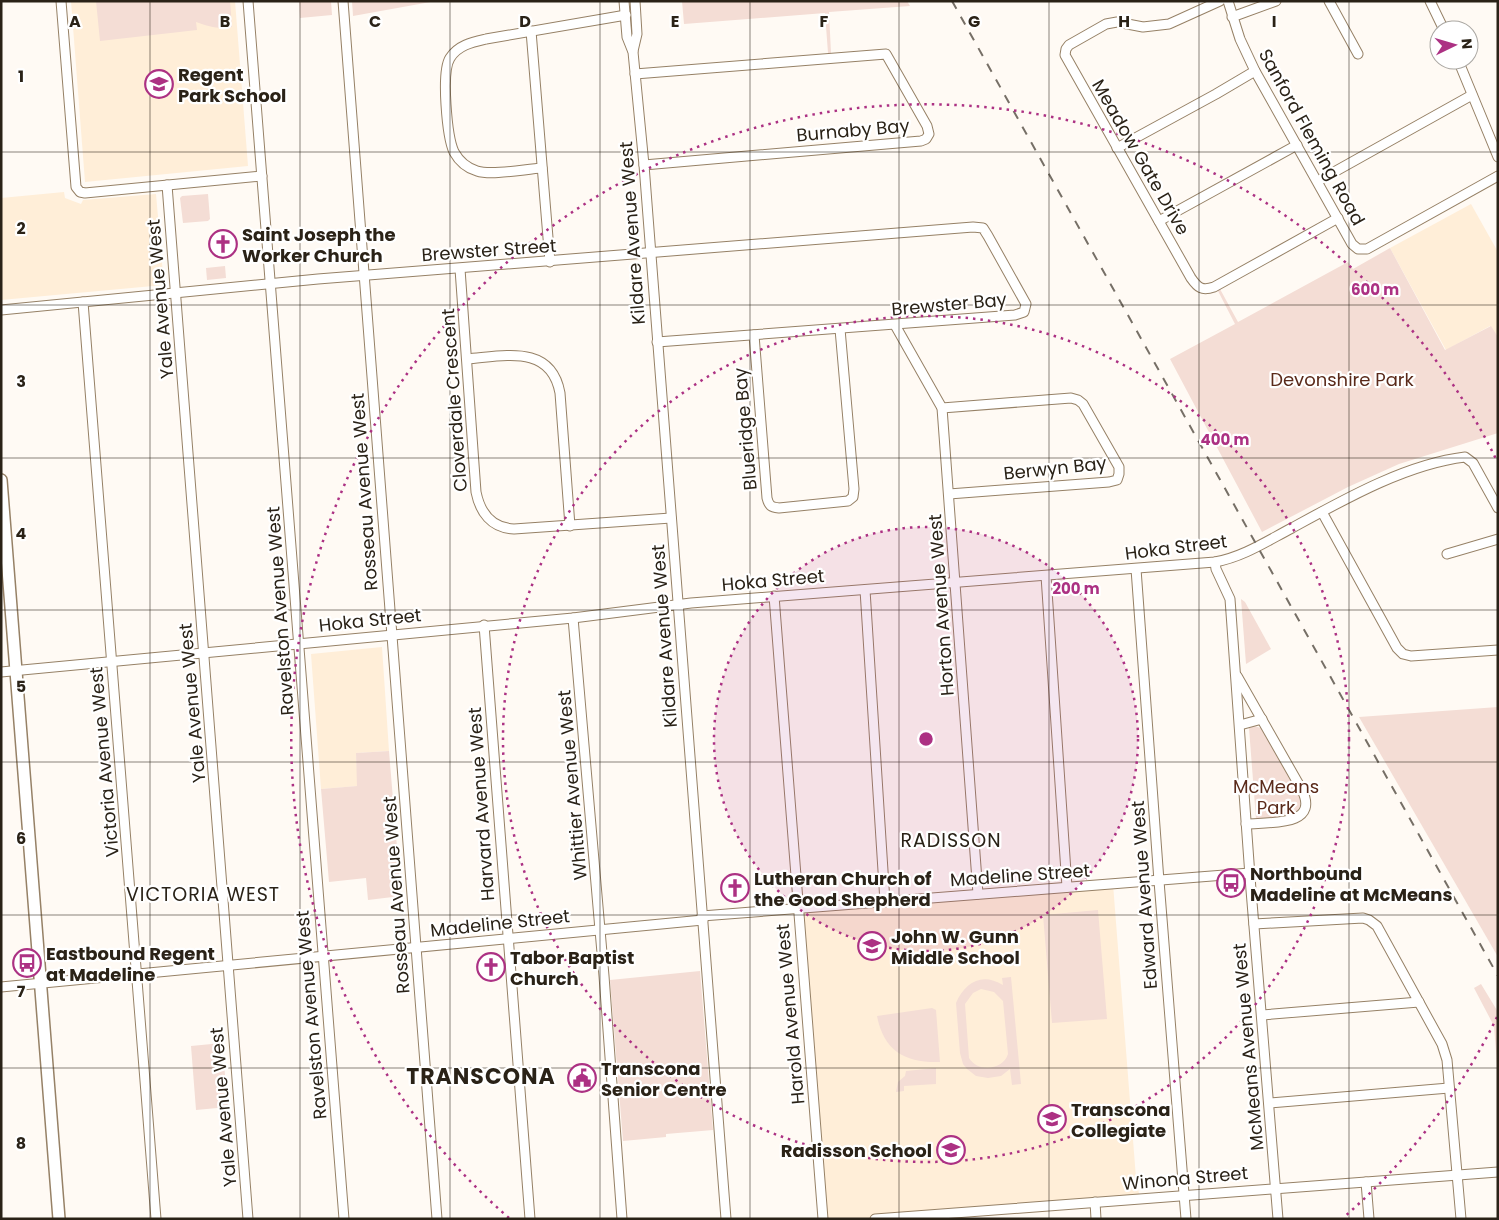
<svg xmlns="http://www.w3.org/2000/svg" width="1499" height="1220" font-family="Poppins,sans-serif">
	<rect width="100%" height="100%" fill="#fffaf4"/>
	<!-- built -->
	<g fill="#ffeed8">
		<path d="M71,1H235L248,166L85,182Z"/>
		<path d="M64,192L65,198L81,204L83,200L156,194L164,285L1,300V198Z"/>
		<path d="M1471,204L1498,252V337L1490,326L1446,350L1390,248Z"/>
		<path d="M382,647L389,751L356,753L358,786L321,789L311,654Z"/>
		<path d="M1113,884L1136,1178L1140,1199L875,1219H823L798,908Z"/>
	</g>
	<!-- green -->
	<g fill="#f4ddd5" fill-rule="evenodd">
		<path d="M96,1H230L232,27C218,29 210,27 196,22L197,30L100,41Z"/>
		<path d="M299,1H331L332,15L300,18Z"/>
		<path d="M352,1H436L353,16Z"/>
		<path d="M682,1H907L910,6L829,12L831,53H828L825,13L684,24Z"/>
		<path d="M208,194L210,219L208,221L183,223L180,198L182,196Z"/>
		<path d="M1390,248L1445,350L1491,326L1498,337V433L1399,464L1348,487L1262,532L1170,359L1235,324L1218,291L1220,289L1238,322L1348,262L1353,269Z"/>
		<path d="M225,266L226,278L207,280L206,268Z"/>
		<path d="M1241,599L1245,602L1271,649L1246,664Z"/>
		<path d="M1498,707V957L1359,717Z"/>
		<path d="M1254,726L1261,728L1300,796C1301,805 1300,812 1292,816L1256,819L1249,728Z"/>
		<path d="M389,751L401,896L368,900L366,878L329,882L321,789L357,786L356,753Z"/>
		<path d="M1098,910L1107,1019L1052,1023L1043,915Z"/>
		<path d="M700,971L713,1130L666,1134V1137L623,1141L610,980Z"/>
		<path d="M1011,977L1021,1084L1012,1085L1010,1069L1001,1076L988,1078L976,1076L967,1069L963,1064L960,1053L956,1003C965,982 982,972 1003,985L1002,978ZM981,989L994,992L1003,1001L1008,1054C1003,1070 978,1073 969,1058L965,1004L973,993Z"/>
		<path d="M1481,984L1498,1012V1076L1494,1026L1474,988Z"/>
		<path d="M932,1008L936,1010L940,1062C906,1063 884,1052 877,1016Z"/>
		<path d="M222,1043L228,1107L196,1110L191,1046Z"/>
		<path d="M936,1068V1084L904,1086V1091L896,1092L898,1082L905,1076L906,1071Z"/>
	</g>
	<g fill="none" stroke-linecap="round" stroke-linejoin="round">
		<defs>
			<g id="minor">
				<path d="M61,1L76,187L80,192L85,193L262,176"/>
				<path d="M248,1L344,1219"/>
				<path d="M343,1L437,1219"/>
				<path d="M624,1L627,37L633,52L644,165L726,1219"/>
				<path d="M1220,1L1169,24L1143,27L1117,22L1106,24L1069,45L1066,49L1065,55L1191,278C1198,288 1202,291 1214,287L1338,218"/>
				<path d="M1228,1L1240,39L1255,71L1352,244L1358,249H1367L1498,176"/>
				<path d="M1329,1L1358,54"/>
				<path d="M1430,1L1444,30"/>
				<path d="M1232,17L1276,1"/>
				<path d="M531,31L550,262"/>
				<path d="M633,51L637,34L635,1"/>
				<path d="M1458,60L1498,157"/>
				<path d="M635,74L886,54L927,126L929,134L926,139L921,141L644,165"/>
				<path d="M1117,148L1216,94L1255,71"/>
				<path d="M542,168C525,169 492,176 477,171C467,168 459,161 454,152C447,137 441,72 450,58C458,45 473,42 486,39L626,15"/>
				<path d="M1318,181L1472,95"/>
				<path d="M167,185L248,1219"/>
				<path d="M1159,221L1297,145"/>
				<path d="M460,269L476,492C480,512 491,528 514,529L671,518"/>
				<path d="M83,302L156,1219"/>
				<path d="M1,310L318,279L973,227L983,228L988,236L1026,304L1024,312L1015,315L657,342"/>
				<path d="M895,325L942,408L978,894"/>
				<path d="M754,335L767,498C769,506 771,507 779,508L848,501L853,497L854,489L840,329"/>
				<path d="M467,359C505,356 551,344 560,393L570,526"/>
				<path d="M942,408L1071,398L1078,400L1083,404L1119,467V474L1117,480L1109,482L949,494"/>
				<path d="M1322,512L1397,648L1403,654L1411,656L1498,650"/>
				<path d="M1447,554L1498,539"/>
				<path d="M1215,562L1216,569L1230,599L1251,890L1278,1219"/>
				<path d="M1136,569L1159,881L1186,1219"/>
				<path d="M1046,576L1067,887"/>
				<path d="M865,590L885,902"/>
				<path d="M774,596L823,1219"/>
				<path d="M573,618L604,976L622,1219"/>
				<path d="M484,625C499,823 514,1021 530,1219"/>
				<path d="M1,672L573,618L691,603L1215,562C1243,557 1267,541 1292,528C1343,500 1406,464 1465,457L1473,463L1498,508"/>
				<path d="M1237,676L1302,790C1320,827 1269,822 1246,824"/>
				<path d="M1240,725L1262,719"/>
				<path d="M702,916L1250,873"/>
				<path d="M1254,924L1363,918L1369,920L1377,926L1442,1044L1447,1060L1461,1219"/>
				<path d="M1,987L703,920"/>
				<path d="M1262,1015L1419,1002"/>
				<path d="M1269,1103L1449,1088"/>
				<path d="M1366,1182L1369,1219"/>
				<path d="M1095,1202L1096,1219"/>
				<path d="M875,1219L1498,1172"/>
			</g>
			<path id="major" d="M1,480L59,1219"/>
		</defs>
		<!-- minor casing -->
		<use href="#minor" stroke="#968166" stroke-width="11"/>
		<!-- major casing -->
		<use href="#major" stroke="#968166" stroke-width="14"/>
		<!-- minor -->
		<use href="#minor" stroke="#fff" stroke-width="9"/>
		<!-- major -->
		<use href="#major" stroke="#fff" stroke-width="11"/>
		<!-- rail -->
		<path stroke="#766f66" stroke-width="2" stroke-dasharray="9 9" stroke-linecap="butt" d="M952,1L1498,976"/>
	</g>
	<!-- grid -->
	<path fill="none" stroke="#2a2217" stroke-width="1" stroke-opacity="0.55" d="M150,1V1219M300,1V1219M450,1V1219M600,1V1219M750,1V1219M899,1V1219M1049,1V1219M1199,1V1219M1349,1V1219M1,152H1498M1,305H1498M1,458H1498M1,610H1498M1,762H1498M1,915H1498M1,1068H1498"/>
	<!-- distance rings -->
	<circle cx="926" cy="739" r="212" fill="#ac3183" fill-opacity=".12"/>
	<g fill="none" stroke="#ac3183" stroke-width="2.5" stroke-dasharray="2.5 5">
		<circle cx="926" cy="739" r="212"/>
		<circle cx="926" cy="739" r="423"/>
		<path d="M1497 1017A635 635 0 0 1 1343 1218M509 1218A635 635 0 1 1 1497 461"/>
	</g>
	<!-- icons -->
	<defs>
		<symbol id="school-ring" viewBox="-11 -11 22 22"><circle r="9.5" fill="#fff" stroke="#ac3183" stroke-width="1.5"/><path d="M0-5L7-2L0 1L-7-2ZM-4 1L0 2.5L4 1V4Q0 6-4 4Z" fill="#ac3183"/></symbol>
		<symbol id="church-ring" viewBox="-11 -11 22 22"><circle r="9.5" fill="#fff" stroke="#ac3183" stroke-width="1.5"/><path d="M-1.2-6h2.4v3.5h3.3v2.4h-3.3V6h-2.4V-.1h-3.3v-2.4h3.3Z" fill="#ac3183"/></symbol>
		<symbol id="bus-ring" viewBox="-11 -11 22 22"><circle r="9.5" fill="#fff" stroke="#ac3183" stroke-width="1.5"/><path d="M-5-6H5V4H4V6H2V4H-2V6H-4V4H-5ZM-3.5-4V0h7V-4ZM-3.5 1.2v1.5H-2V1.2ZM2 1.2v1.5H3.5V1.2Z" fill="#ac3183"/></symbol>
		<symbol id="civic-ring" viewBox="-11 -11 22 22"><circle r="9.5" fill="#fff" stroke="#ac3183" stroke-width="1.5"/><path d="M-.6-6.5H3V-4.5H.6V-3L4-1V1h2V6H-6V1h2V-1L-.6-3ZM-1.2 2.5V6h2.4V2.5Z" fill="#ac3183"/></symbol>
	</defs>
	<g fill-rule="evenodd">
		<use href="#school-ring" x="143" y="68" width="32" height="32"/>
		<use href="#church-ring" x="207" y="228" width="32" height="32"/>
		<use href="#bus-ring" x="1215" y="867" width="32" height="32"/>
		<use href="#church-ring" x="719" y="872" width="32" height="32"/>
		<use href="#school-ring" x="856" y="930" width="32" height="32"/>
		<use href="#bus-ring" x="11" y="947" width="32" height="32"/>
		<use href="#church-ring" x="475" y="951" width="32" height="32"/>
		<use href="#civic-ring" x="566" y="1062" width="32" height="32"/>
		<use href="#school-ring" x="1036" y="1103" width="32" height="32"/>
		<use href="#school-ring" x="935" y="1134" width="32" height="32"/>
	</g>
	<g text-anchor="middle" dominant-baseline="central" stroke-width="4.5" stroke-linejoin="round" paint-order="stroke">
		<!-- poi labels -->
		<g font-size="18" font-weight="bold" fill="#2a2217" stroke="#fff" text-anchor="start">
			<text x="178" y="74">Regent<tspan x="178" dy="21">Park School</tspan></text>
			<text x="242" y="234">Saint Joseph the<tspan x="242" dy="21">Worker Church</tspan></text>
			<text x="1250" y="873">Northbound<tspan x="1250" dy="21">Madeline at McMeans</tspan></text>
			<text x="754" y="878">Lutheran Church of<tspan x="754" dy="21">the Good Shepherd</tspan></text>
			<text x="891" y="936">John W. Gunn<tspan x="891" dy="21">Middle School</tspan></text>
			<text x="46" y="953">Eastbound Regent<tspan x="46" dy="21">at Madeline</tspan></text>
			<text x="510" y="957">Tabor Baptist<tspan x="510" dy="21">Church</tspan></text>
			<text x="601" y="1068">Transcona<tspan x="601" dy="21">Senior Centre</tspan></text>
			<text x="1071" y="1109">Transcona<tspan x="1071" dy="21">Collegiate</tspan></text>
			<text x="932" y="1150" text-anchor="end">Radisson School</text>
		</g>
		<!-- street labels -->
		<g font-size="18" fill="#2a2217" stroke="#fff">
			<text transform="translate(853 130) rotate(-5)">Burnaby Bay</text>
			<text transform="translate(1312 137) rotate(61)">Sanford Fleming Road</text>
			<text transform="translate(1141 157) rotate(60)">Meadow Gate Drive</text>
			<text transform="translate(632 233) rotate(-94)">Kildare Avenue West</text>
			<text transform="translate(489 250) rotate(-4)">Brewster Street</text>
			<text transform="translate(160 299) rotate(-95)">Yale Avenue West</text>
			<text transform="translate(949 304) rotate(-5)">Brewster Bay</text>
			<text transform="translate(454 400) rotate(-94)">Cloverdale Crescent</text>
			<text transform="translate(745 429) rotate(-95)">Blueridge Bay</text>
			<text transform="translate(1055 468) rotate(-6)">Berwyn Bay</text>
			<text transform="translate(364 492) rotate(-94)">Rosseau Avenue West</text>
			<text transform="translate(1176 547) rotate(-7)">Hoka Street</text>
			<text transform="translate(773 580) rotate(-5)">Hoka Street</text>
			<text transform="translate(941 605) rotate(-94)">Horton Avenue West</text>
			<text transform="translate(280 611) rotate(-94)">Ravelston Avenue West</text>
			<text transform="translate(370 620) rotate(-6)">Hoka Street</text>
			<text transform="translate(664 636) rotate(-94)">Kildare Avenue West</text>
			<text transform="translate(192 703) rotate(-95)">Yale Avenue West</text>
			<text transform="translate(104 762) rotate(-95)">Victoria Avenue West</text>
			<text transform="translate(572 785) rotate(-95)">Whittier Avenue West</text>
			<text transform="translate(481 804) rotate(-94)">Harvard Avenue West</text>
			<text transform="translate(1020 875) rotate(-4)">Madeline Street</text>
			<text transform="translate(396 895) rotate(-94)">Rosseau Avenue West</text>
			<text transform="translate(1144 895) rotate(-94)">Edward Avenue West</text>
			<text transform="translate(500 923) rotate(-6)">Madeline Street</text>
			<text transform="translate(790 1014) rotate(-95)">Harold Avenue West</text>
			<text transform="translate(311 1015) rotate(-95)">Ravelston Avenue West</text>
			<text transform="translate(1248 1047) rotate(-95)">McMeans Avenue West</text>
			<text transform="translate(223 1107) rotate(-95)">Yale Avenue West</text>
			<text transform="translate(1185 1178) rotate(-5)">Winona Street</text>
		</g>
		<!-- park labels -->
		<g font-size="18" fill="#5a2a1a" stroke="#fff">
			<text x="1342" y="379">Devonshire Park</text>
			<text x="1276" y="786">McMeans<tspan x="1276" dy="21">Park</tspan></text>
		</g>
		<!-- neighbourhood labels -->
		<g font-size="19" letter-spacing="1" fill="#2a2217" stroke="#fff">
			<text x="951" y="840">RADISSON</text>
			<text x="203" y="894">VICTORIA WEST</text>
		</g>
		<!-- district labels -->
		<g font-size="22" font-weight="bold" letter-spacing="1" fill="#2a2217" stroke="#fff">
			<text x="481" y="1076">TRANSCONA</text>
		</g>
	</g>
	<g font-size="16" text-anchor="middle" font-weight="bold" fill="#2a2217" stroke="#fff" stroke-width="4.5" stroke-linejoin="round" paint-order="stroke">
		<text x="75" y="27">A</text>
		<text x="225" y="27">B</text>
		<text x="375" y="27">C</text>
		<text x="525" y="27">D</text>
		<text x="675" y="27">E</text>
		<text x="824" y="27">F</text>
		<text x="974" y="27">G</text>
		<text x="1124" y="27">H</text>
		<text x="1274" y="27">I</text>
		<text x="21" y="82">1</text>
		<text x="21" y="234">2</text>
		<text x="21" y="387">3</text>
		<text x="21" y="539">4</text>
		<text x="21" y="692">5</text>
		<text x="21" y="844">6</text>
		<text x="21" y="997">7</text>
		<text x="21" y="1149">8</text>
	</g>
	<circle cx="926" cy="739" r="8" fill="#ac3183" stroke="#fff" stroke-width="2.5"/>
	<g font-size="15" text-anchor="middle" font-weight="bold" fill="#ac3183" stroke="#fff" stroke-width="4.5" stroke-linejoin="round" paint-order="stroke">
		<text x="1375" y="295">600 m</text>
		<text x="1225" y="445">400 m</text>
		<text x="1076" y="594">200 m</text>
	</g>
	<!-- border -->
	<rect width="1499" height="1220" fill="none" stroke="#2a2217" stroke-width="5"/>
	<!-- north arrow -->
	<g transform="translate(1454 45) rotate(85)"><circle r="24" fill="#ffffff" stroke="#aaa7a2"/>
	<path d="M0-4L9 19L0 12L-9 19Z" fill="#ac3183"/>
	<text y="-8" font-size="14" font-weight="bold" text-anchor="middle" fill="#2a2217">N</text>
	</g>
</svg>
